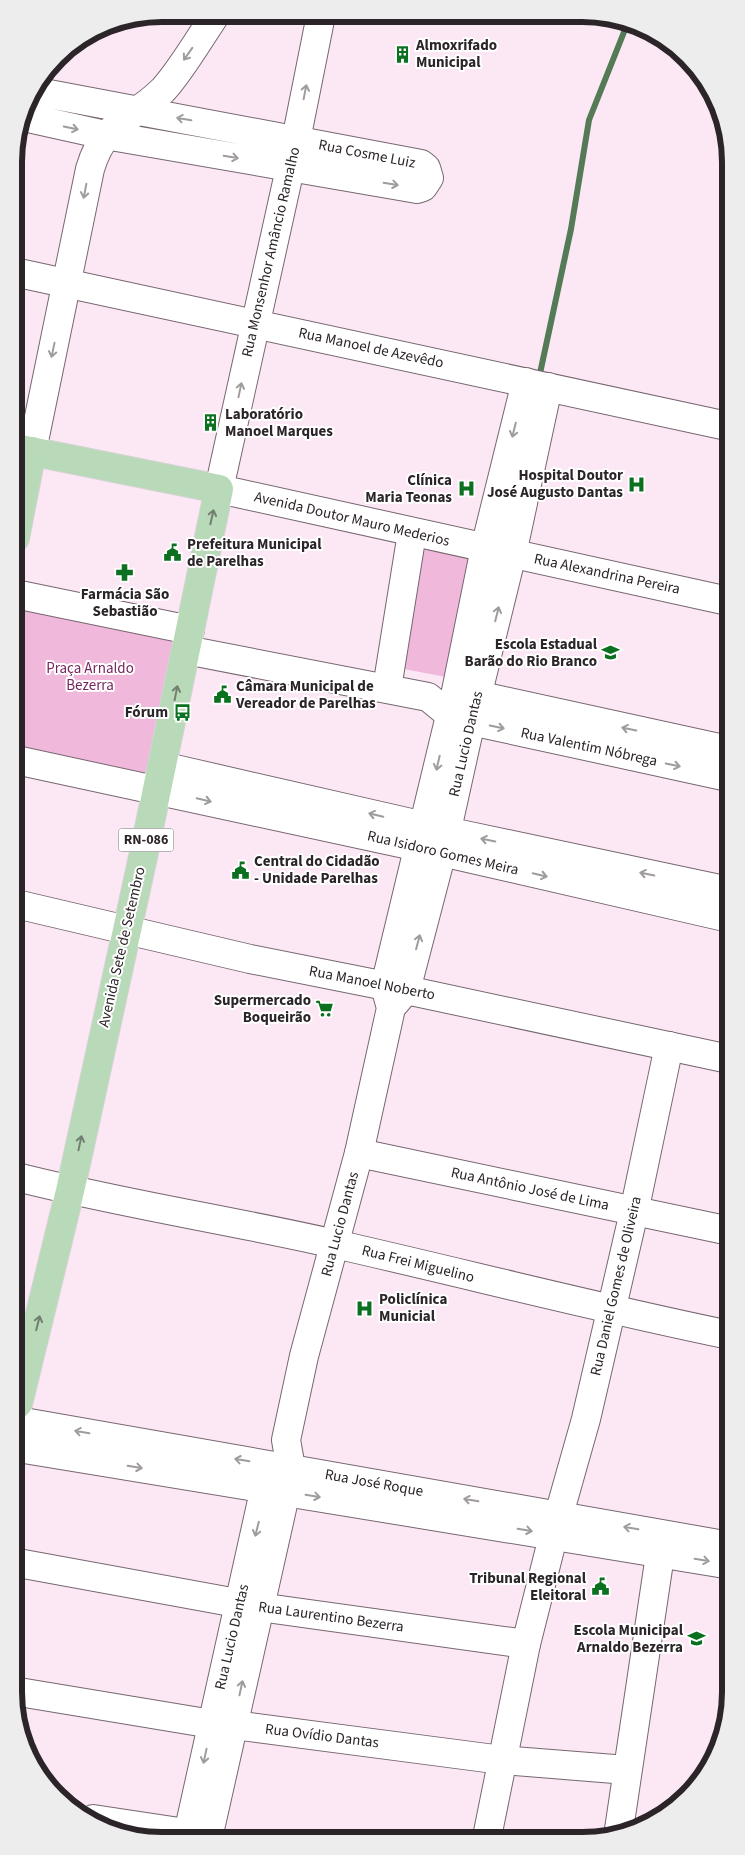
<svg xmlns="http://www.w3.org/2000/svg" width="745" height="1855" font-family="'Source Sans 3',sans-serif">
	<rect width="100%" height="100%" fill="#fbe8f4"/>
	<!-- green -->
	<g fill="#f0b9dc">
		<path d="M431,548L465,555L470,559L446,677L404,669L400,666L422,551Z"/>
		<path d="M18,602L176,633L146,774L16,765L15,616Z"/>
	</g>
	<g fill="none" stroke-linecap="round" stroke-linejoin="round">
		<!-- stream -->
		<path stroke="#557a56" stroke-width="6" d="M539,378L571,229L589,120L628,22"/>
		<defs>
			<g id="minor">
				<path d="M321,15L293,155L219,489L728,601"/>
				<path d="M24,117L105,135L417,189L423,187L429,178L426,168L421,164L33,91"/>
				<path d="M14,272L727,426"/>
				<path d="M32,451L90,169C105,119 130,123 163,90C180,72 201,36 216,14"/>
				<path d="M15,594L190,630"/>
				<path d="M186,650L428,697L450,715L471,721L728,777"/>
				<path d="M387,688L412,533"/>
				<path d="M458,691L728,750"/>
				<path d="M16,760L442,852L729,918"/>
				<path d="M162,766L446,831L729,891"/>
				<path d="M16,904L250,959L406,990L729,1059"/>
				<path d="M395,1003L406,990L442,852L471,721L512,554L548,387"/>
				<path d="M359,1153L730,1231"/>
				<path d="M17,1177C122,1204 230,1220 335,1244C467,1274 598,1308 730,1335"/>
				<path d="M18,1421L730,1546"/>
				<path d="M18,1448L731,1565"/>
				<path d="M18,1563L259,1607L526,1644"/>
				<path d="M19,1692L212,1724L234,1725L502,1760L627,1770"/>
				<path d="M93,1819L206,1836"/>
				<path d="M618,1836L663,1535"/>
				<path d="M487,1837L526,1644L556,1525L586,1419L634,1212L669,1046"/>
				<path d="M187,1838L269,1469"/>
				<path d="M208,1838L286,1491L291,1468L286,1440L304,1356L359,1153L391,1008L385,986L456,691L485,548L526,382"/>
			</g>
			<g id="major">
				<path d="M15,448L219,489L143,857L70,1191L18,1404"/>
				<path d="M15,538L32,451"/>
			</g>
		</defs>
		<!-- minor casing -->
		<use href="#minor" stroke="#776771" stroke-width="30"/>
		<!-- major casing -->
		<use href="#major" stroke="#d5d3d4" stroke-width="30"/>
		<!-- minor -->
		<use href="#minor" stroke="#fff" stroke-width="28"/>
		<!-- major -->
		<use href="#major" stroke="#b8dab8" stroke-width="28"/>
	</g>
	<!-- one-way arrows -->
	<defs><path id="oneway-shaft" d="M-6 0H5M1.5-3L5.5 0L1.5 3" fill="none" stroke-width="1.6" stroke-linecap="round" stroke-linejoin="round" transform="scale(1.25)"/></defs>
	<g stroke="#a09c9e">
		<use href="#oneway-shaft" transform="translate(188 54) rotate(125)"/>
		<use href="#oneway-shaft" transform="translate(305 92) rotate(-79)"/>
		<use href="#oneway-shaft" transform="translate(184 119) rotate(-170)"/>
		<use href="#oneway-shaft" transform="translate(71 128) rotate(12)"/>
		<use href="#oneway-shaft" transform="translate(231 157) rotate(10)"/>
		<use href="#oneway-shaft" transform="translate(391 184) rotate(9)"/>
		<use href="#oneway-shaft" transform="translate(85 191) rotate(101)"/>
		<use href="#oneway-shaft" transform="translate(53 350) rotate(102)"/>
		<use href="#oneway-shaft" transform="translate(240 390) rotate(-78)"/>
		<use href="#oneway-shaft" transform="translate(514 430) rotate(104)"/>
		<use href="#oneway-shaft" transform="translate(497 614) rotate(-76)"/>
		<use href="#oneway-shaft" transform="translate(497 727) rotate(12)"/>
		<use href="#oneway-shaft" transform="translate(629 729) rotate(-168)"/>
		<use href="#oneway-shaft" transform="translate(438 763) rotate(103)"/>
		<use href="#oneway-shaft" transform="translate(673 765) rotate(12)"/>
		<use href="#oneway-shaft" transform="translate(204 800) rotate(13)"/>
		<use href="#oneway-shaft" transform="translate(376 815) rotate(-167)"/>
		<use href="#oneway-shaft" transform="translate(488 840) rotate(-168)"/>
		<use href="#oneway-shaft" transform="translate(647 874) rotate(-168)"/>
		<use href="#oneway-shaft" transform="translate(540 875) rotate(13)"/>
		<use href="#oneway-shaft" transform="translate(418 942) rotate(-75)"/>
		<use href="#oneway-shaft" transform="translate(82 1432) rotate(-170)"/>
		<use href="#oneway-shaft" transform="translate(242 1460) rotate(-171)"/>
		<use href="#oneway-shaft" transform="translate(135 1467) rotate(9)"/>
		<use href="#oneway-shaft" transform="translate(313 1496) rotate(9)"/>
		<use href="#oneway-shaft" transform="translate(471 1500) rotate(-170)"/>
		<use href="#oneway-shaft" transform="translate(631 1528) rotate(-170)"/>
		<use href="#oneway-shaft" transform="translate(257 1529) rotate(104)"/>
		<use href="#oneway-shaft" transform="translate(525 1530) rotate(9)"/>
		<use href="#oneway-shaft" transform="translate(702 1560) rotate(10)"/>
		<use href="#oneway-shaft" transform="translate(241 1688) rotate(-78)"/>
		<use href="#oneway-shaft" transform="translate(205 1756) rotate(102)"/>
	</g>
	<g stroke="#727f70">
		<use href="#oneway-shaft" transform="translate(212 517) rotate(-77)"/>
		<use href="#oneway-shaft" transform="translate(176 693) rotate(-79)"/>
		<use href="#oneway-shaft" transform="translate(80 1143) rotate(-78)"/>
		<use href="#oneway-shaft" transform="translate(38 1323) rotate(-76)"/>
	</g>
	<!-- icons -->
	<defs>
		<symbol id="building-bare" viewBox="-9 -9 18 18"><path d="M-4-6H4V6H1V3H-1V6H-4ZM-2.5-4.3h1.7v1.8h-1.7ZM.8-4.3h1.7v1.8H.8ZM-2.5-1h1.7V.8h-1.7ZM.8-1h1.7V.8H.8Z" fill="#0b7020" stroke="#fff" stroke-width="2.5" paint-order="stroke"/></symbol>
		<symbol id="hospital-bare" viewBox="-9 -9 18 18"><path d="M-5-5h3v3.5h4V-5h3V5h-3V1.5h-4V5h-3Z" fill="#0b7020" stroke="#fff" stroke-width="2.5" paint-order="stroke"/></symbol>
		<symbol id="civic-bare" viewBox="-9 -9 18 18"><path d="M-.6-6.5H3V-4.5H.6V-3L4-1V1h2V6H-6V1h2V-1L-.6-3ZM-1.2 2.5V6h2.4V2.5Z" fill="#0b7020" stroke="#fff" stroke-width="2.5" paint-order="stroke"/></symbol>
		<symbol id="pharmacy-bare" viewBox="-9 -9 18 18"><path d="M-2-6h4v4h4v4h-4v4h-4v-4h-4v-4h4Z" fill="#0b7020" stroke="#fff" stroke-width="2.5" paint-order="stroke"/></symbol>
		<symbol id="school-bare" viewBox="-9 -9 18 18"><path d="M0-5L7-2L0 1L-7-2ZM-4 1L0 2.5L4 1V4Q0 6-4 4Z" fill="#0b7020" stroke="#fff" stroke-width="2.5" paint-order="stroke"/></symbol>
		<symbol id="bus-bare" viewBox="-9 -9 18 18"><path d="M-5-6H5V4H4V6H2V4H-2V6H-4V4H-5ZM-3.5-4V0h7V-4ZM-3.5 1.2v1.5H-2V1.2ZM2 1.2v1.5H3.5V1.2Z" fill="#0b7020" stroke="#fff" stroke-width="2.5" paint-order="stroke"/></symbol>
		<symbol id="supermarket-bare" viewBox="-9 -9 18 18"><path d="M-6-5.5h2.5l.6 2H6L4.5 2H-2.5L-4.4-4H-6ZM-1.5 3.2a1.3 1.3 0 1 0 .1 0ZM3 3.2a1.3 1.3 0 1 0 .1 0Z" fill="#0b7020" stroke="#fff" stroke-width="2.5" paint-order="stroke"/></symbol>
	</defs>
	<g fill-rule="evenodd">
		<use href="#building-bare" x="390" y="42" width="25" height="25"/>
		<use href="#building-bare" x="198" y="410" width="25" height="25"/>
		<use href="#hospital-bare" x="624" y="472" width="25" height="25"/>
		<use href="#hospital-bare" x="454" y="476" width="25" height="25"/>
		<use href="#civic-bare" x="160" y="540" width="25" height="25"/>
		<use href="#pharmacy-bare" x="112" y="560" width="25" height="25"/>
		<use href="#school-bare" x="598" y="640" width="25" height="25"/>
		<use href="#civic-bare" x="210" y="682" width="25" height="25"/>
		<use href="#bus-bare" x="170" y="700" width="25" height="25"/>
		<use href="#civic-bare" x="228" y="858" width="25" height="25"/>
		<use href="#supermarket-bare" x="312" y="996" width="25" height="25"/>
		<use href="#hospital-bare" x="352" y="1296" width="25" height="25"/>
		<use href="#civic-bare" x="588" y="1574" width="25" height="25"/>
		<use href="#school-bare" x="684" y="1626" width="25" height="25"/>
	</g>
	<g text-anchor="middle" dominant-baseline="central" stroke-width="4" stroke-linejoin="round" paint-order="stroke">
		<!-- shield labels -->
		<rect fill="#fff" stroke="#6b6668" stroke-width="1" x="118.5" y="828.5" width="55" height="23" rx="4"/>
		<g font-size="14" font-weight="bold" fill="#2b2428">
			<text x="146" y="840">RN-086</text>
		</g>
		<!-- poi labels -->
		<g font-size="15" font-weight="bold" fill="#2b2428" stroke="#fff" text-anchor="end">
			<text x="416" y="45" text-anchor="start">Almoxrifado<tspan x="416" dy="17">Municipal</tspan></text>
			<text x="225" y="414" text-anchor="start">Laboratório<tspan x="225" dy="17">Manoel Marques</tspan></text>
			<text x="623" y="475">Hospital Doutor<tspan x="623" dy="17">José Augusto Dantas</tspan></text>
			<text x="452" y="480">Clínica<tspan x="452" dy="17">Maria Teonas</tspan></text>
			<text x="187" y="544" text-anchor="start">Prefeitura Municipal<tspan x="187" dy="17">de Parelhas</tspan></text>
			<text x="125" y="594" text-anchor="middle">Farmácia São<tspan x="125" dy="17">Sebastião</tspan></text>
			<text x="597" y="644">Escola Estadual<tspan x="597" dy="17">Barão do Rio Branco</tspan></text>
			<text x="236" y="686" text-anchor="start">Câmara Municipal de<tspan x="236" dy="17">Vereador de Parelhas</tspan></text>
			<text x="168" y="712">Fórum</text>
			<text x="254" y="861" text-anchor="start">Central do Cidadão<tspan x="254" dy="17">- Unidade Parelhas</tspan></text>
			<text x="311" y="1000">Supermercado<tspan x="311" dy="17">Boqueirão</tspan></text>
			<text x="379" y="1299" text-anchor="start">Policlínica<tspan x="379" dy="17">Municial</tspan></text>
			<text x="586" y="1578">Tribunal Regional<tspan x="586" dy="17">Eleitoral</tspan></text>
			<text x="683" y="1630">Escola Municipal<tspan x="683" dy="17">Arnaldo Bezerra</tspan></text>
		</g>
		<!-- street labels -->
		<g font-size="15" fill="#2b2428" stroke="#fff">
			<text transform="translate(367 154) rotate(11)">Rua Cosme Luiz</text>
			<text transform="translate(271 252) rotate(-77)">Rua Monsenhor Amâncio Ramalho</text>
			<text transform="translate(371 348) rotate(12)">Rua Manoel de Azevêdo</text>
			<text transform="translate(352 519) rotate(13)">Avenida Doutor Mauro Mederios</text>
			<text transform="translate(607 574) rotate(12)">Rua Alexandrina Pereira</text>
			<text transform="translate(466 744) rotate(-77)">Rua Lucio Dantas</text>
			<text transform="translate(589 747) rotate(12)">Rua Valentim Nóbrega</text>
			<text transform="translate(443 853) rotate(13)">Rua Isidoro Gomes Meira</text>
			<text transform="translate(122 947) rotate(-77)">Avenida Sete de Setembro</text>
			<text transform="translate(372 983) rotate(11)">Rua Manoel Noberto</text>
			<text transform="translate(530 1189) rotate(12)">Rua Antônio José de Lima</text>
			<text transform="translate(340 1224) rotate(-75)">Rua Lucio Dantas</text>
			<text transform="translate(418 1264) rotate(14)">Rua Frei Miguelino</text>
			<text transform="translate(616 1286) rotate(-77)">Rua Daniel Gomes de Oliveira</text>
			<text transform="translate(374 1483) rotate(10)">Rua José Roque</text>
			<text transform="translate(331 1617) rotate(8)">Rua Laurentino Bezerra</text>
			<text transform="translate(232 1637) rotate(-77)">Rua Lucio Dantas</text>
			<text transform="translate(322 1736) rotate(7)">Rua Ovídio Dantas</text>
		</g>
		<!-- park labels -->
		<g font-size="15" fill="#75265e" stroke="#fff">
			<text x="90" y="668">Praça Arnaldo<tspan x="90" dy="17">Bezerra</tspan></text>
		</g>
	</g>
	<!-- crop -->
	<path d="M0 0H745V1855H0ZM162 22H582A140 140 0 0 1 722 162V1692A140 140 0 0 1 582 1832H162A140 140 0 0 1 22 1692V162A140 140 0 0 1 162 22Z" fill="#eeedee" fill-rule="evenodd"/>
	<path fill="none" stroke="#2b2428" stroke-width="6" d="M162 22H582A140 140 0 0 1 722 162V1692A140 140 0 0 1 582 1832H162A140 140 0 0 1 22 1692V162A140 140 0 0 1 162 22Z"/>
</svg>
